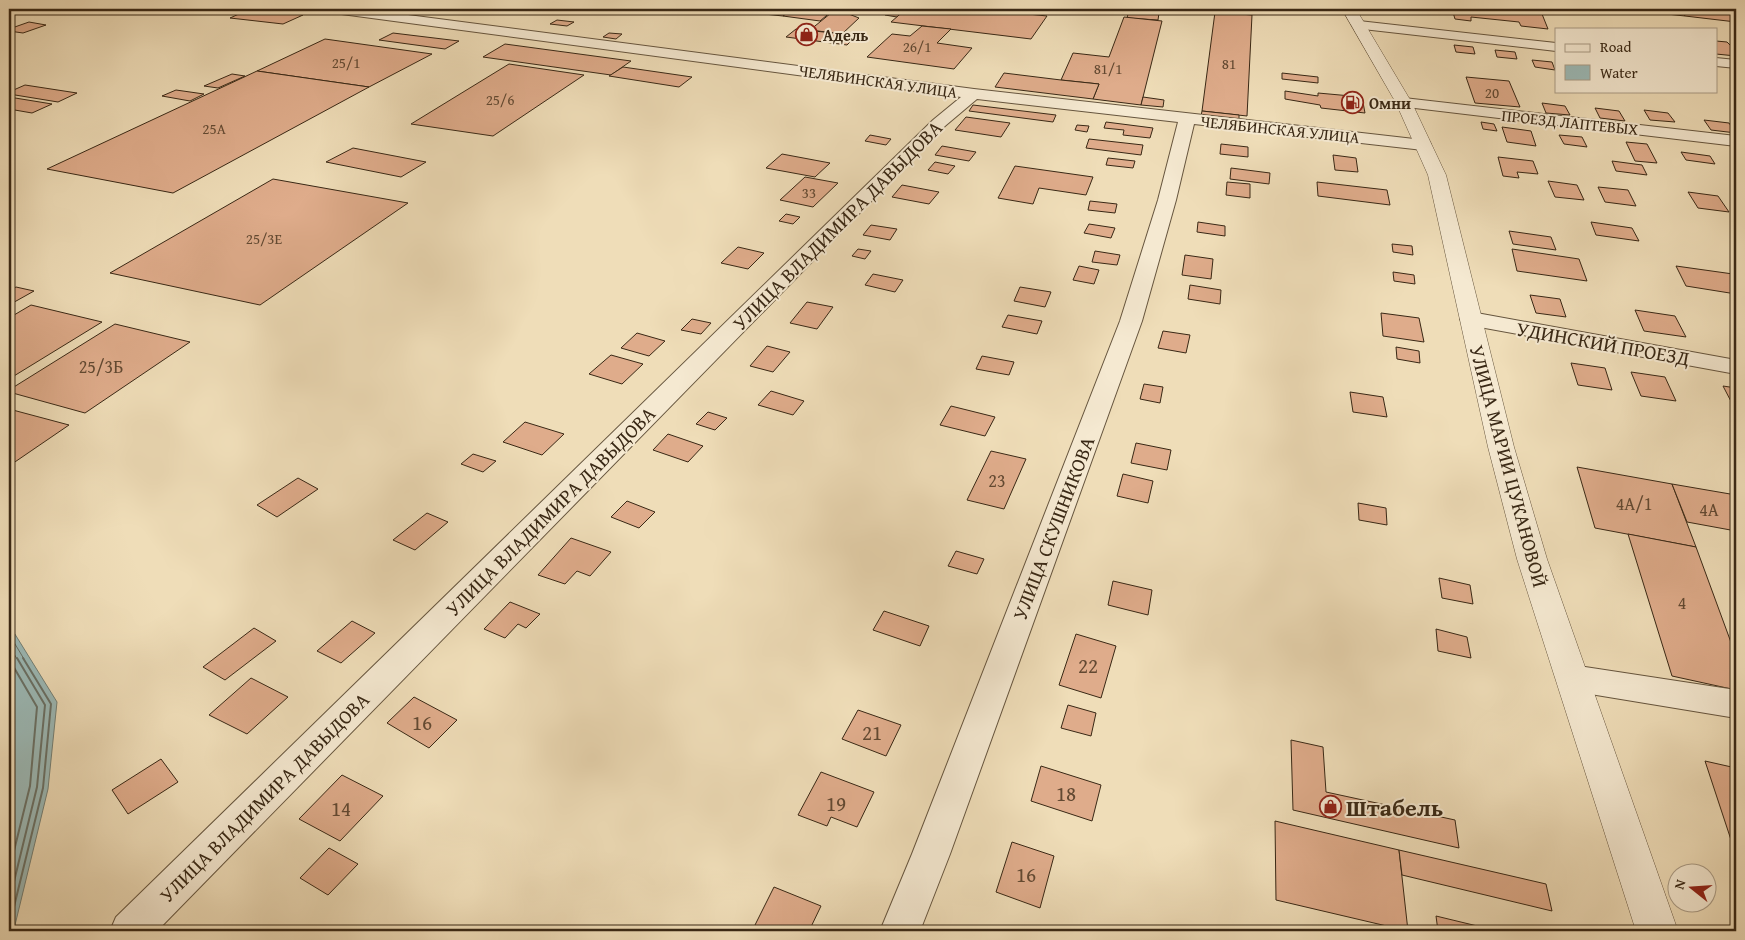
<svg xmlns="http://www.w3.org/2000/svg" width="1745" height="940" font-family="'Gentium Book Plus',serif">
	<rect width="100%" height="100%" fill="#efddb8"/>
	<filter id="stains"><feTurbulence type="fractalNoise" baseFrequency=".004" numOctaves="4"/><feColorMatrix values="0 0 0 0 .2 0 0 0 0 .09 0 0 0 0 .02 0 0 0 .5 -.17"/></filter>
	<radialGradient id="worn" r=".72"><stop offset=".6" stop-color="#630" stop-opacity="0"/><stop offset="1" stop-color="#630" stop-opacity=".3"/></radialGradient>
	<!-- water -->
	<path fill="#9cbab7" stroke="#748076" d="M9,628L13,631L57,702L48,789L15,925L17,931H9Z"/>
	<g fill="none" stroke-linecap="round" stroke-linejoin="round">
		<!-- shore-far1 -->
		<g stroke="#6a7166" stroke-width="1">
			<path d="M9,634L24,659"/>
			<path d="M9,645L17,659"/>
		</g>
		<!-- shore -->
		<g stroke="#6a7166" stroke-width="2">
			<path d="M9,659L37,707L30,786L9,871"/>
			<path d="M9,902L37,787L45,705L17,658"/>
			<path d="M12,931L10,923L43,788L51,704L23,658"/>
		</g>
	</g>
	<!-- building -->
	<g fill="#dfac8b" stroke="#392815">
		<path d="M250,9L303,15L283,24L230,18Z"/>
		<path d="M717,9H793L783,16Z"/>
		<path d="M793,9H821L833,10L820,21L783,16Z"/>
		<path d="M836,9L859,18L842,34L810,30Z"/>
		<path d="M892,9H898L905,10L897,17L885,15Z"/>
		<path d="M906,9H981L1047,16L1031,39L891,22Z"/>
		<path d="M1452,9H1491L1542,14L1548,29L1521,26L1519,22L1471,17V21L1455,19Z"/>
		<path d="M1621,9H1681L1685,16Z"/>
		<path d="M1681,9L1736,12V22L1685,16Z"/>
		<path d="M1129,10L1159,13L1158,20L1127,18Z"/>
		<path d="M1215,12L1252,15L1247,116L1202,111Z"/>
		<path d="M1124,17L1162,21L1141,105L1093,99L1099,84L1061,80L1073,53L1109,57Z"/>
		<path d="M557,20L574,22L567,26L550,24Z"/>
		<path d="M29,22L46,25L23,33L9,31V29Z"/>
		<path d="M922,26L951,29L937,43L972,48L954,69L867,57L892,34L910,36Z"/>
		<path d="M796,29L842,34L856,36L847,45L786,37Z"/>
		<path d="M393,33L459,41L445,49L379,40Z"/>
		<path d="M609,33L622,34L616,39L603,37Z"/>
		<path d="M325,39L432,54L369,87L257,71Z"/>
		<path d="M1716,41L1727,42L1736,51V56L1716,54Z"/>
		<path d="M505,44L631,61L611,75L483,57Z"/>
		<path d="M1454,45L1473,47L1475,54L1456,52Z"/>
		<path d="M1495,50L1515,52L1517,59L1497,57Z"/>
		<path d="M1532,60L1552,62L1555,70L1535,67Z"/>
		<path d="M509,64L584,75L493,136L411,124Z"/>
		<path d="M623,67L692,77L679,87L609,76Z"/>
		<path d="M257,71L369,87L173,193L47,169Z"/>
		<path d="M1004,73L1061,80L1099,84L1093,99L995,87Z"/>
		<path d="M1282,73L1318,77V83L1282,79Z"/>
		<path d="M232,74L245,76L218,88L204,86Z"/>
		<path d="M1466,77L1509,81L1520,107L1475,103Z"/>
		<path d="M25,85L77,93L58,102L9,94V92Z"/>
		<path d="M176,90L204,94L190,101L162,96Z"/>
		<path d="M1285,91L1318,96V93L1362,97L1365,113L1321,108L1320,105L1285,99Z"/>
		<path d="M9,97L52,104L32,113L9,109Z"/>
		<path d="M1143,97L1164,100L1163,107L1141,105Z"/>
		<path d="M1542,103L1565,106L1570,115L1546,113Z"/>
		<path d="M973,105L1056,115L1053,122L969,111Z"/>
		<path d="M1595,108L1619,111L1625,121L1600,118Z"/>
		<path d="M1644,110L1668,113L1675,122L1650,120Z"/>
		<path d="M1202,111L1239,115V121L1201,116Z"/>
		<path d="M966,117L1010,123L1001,137L955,130Z"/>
		<path d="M1704,120L1729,123L1736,133L1711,130Z"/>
		<path d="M1106,122L1153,128L1150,138L1123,135L1124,130L1104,128Z"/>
		<path d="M1481,122L1494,124L1497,131L1483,129Z"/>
		<path d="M1077,125L1089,126L1087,132L1075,130Z"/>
		<path d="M1502,127L1531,131L1536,146L1507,142Z"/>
		<path d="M870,135L891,139L886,145L865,141Z"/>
		<path d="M1559,135L1582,137L1587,147L1564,144Z"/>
		<path d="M1089,139L1143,145L1141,155L1086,148Z"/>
		<path d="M1626,142L1647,144L1657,163L1635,161Z"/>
		<path d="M1221,144L1248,147V157L1220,154Z"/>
		<path d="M942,146L976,152L969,161L935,155Z"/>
		<path d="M353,148L426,162L401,177L326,162Z"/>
		<path d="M1681,152L1710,156L1715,164L1686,160Z"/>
		<path d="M782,154L830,163L815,177L766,168Z"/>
		<path d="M1333,155L1356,158L1358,172L1335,170Z"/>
		<path d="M1498,157L1533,161L1538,174L1517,172L1519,178L1503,176Z"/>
		<path d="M1108,158L1135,161L1133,168L1106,165Z"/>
		<path d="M1612,161L1642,165L1647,175L1616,171Z"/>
		<path d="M935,162L955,166L948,174L928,170Z"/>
		<path d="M1015,166L1093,177L1086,195L1039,188L1033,204L998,198Z"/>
		<path d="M1231,168L1270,173L1269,184L1230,179Z"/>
		<path d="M805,177L838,183L813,207L780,200Z"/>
		<path d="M273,179L408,203L260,305L110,273Z"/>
		<path d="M1548,181L1577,185L1584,200L1555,197Z"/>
		<path d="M1227,182L1250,184V198L1226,195Z"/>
		<path d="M1317,182L1387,190L1390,205L1318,196Z"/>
		<path d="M902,185L939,192L929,204L892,197Z"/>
		<path d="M1598,187L1628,190L1636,206L1605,202Z"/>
		<path d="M1688,192L1718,196L1729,212L1698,208Z"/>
		<path d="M1090,201L1117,204L1115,213L1088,210Z"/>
		<path d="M786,214L800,217L793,224L779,221Z"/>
		<path d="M1198,222L1225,226V236L1197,232Z"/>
		<path d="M1591,222L1632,228L1639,241L1596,235Z"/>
		<path d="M1089,224L1115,228L1111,238L1084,233Z"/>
		<path d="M871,225L897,229L890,240L863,235Z"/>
		<path d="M1509,231L1551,237L1556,250L1513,244Z"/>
		<path d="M1392,244L1412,246L1413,255L1393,252Z"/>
		<path d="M738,247L764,253L748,269L721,263Z"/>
		<path d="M858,249L871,251L865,259L852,256Z"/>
		<path d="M1512,249L1579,259L1587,281L1517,271Z"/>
		<path d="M1095,251L1120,255L1117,265L1092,262Z"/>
		<path d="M1185,255L1213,259L1211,279L1182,275Z"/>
		<path d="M1079,266L1099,270L1094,284L1073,280Z"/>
		<path d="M1676,266L1733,274L1736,281V294L1686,286Z"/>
		<path d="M1393,272L1414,275L1415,284L1394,281Z"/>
		<path d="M873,274L903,280L895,292L865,285Z"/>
		<path d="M1190,285L1221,290L1220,304L1188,299Z"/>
		<path d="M16,287L34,291L9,305V291Z"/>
		<path d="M1020,287L1051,292L1045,307L1014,301Z"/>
		<path d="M1530,295L1560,299L1566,317L1536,313Z"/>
		<path d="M807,302L833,307L817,329L790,323Z"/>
		<path d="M31,305L102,322L9,379V318Z"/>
		<path d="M1635,310L1675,316L1686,337L1644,331Z"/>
		<path d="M1381,313L1419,318L1424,342L1383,336Z"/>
		<path d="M1008,315L1042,321L1037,334L1002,327Z"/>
		<path d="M692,319L711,323L701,334L681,330Z"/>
		<path d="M115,324L190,342L85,413L9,392V390Z"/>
		<path d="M1163,331L1190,335L1186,353L1158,348Z"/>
		<path d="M637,333L665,341L649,356L621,348Z"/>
		<path d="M767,346L790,352L773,372L750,366Z"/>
		<path d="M1396,347L1419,351L1420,363L1397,359Z"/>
		<path d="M611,355L643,364L622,384L589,374Z"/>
		<path d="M982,356L1014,362L1009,375L976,369Z"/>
		<path d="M1571,363L1605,368L1612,390L1578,385Z"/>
		<path d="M1631,372L1665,377L1676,401L1641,396Z"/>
		<path d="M1144,384L1163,387L1160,403L1140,399Z"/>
		<path d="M1723,386L1736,388V411Z"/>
		<path d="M771,391L804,401L793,415L758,405Z"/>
		<path d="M1350,392L1383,397L1387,417L1353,412Z"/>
		<path d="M951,406L995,417L985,436L940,425Z"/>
		<path d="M9,409L69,425L9,466Z"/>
		<path d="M708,412L727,418L715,430L696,424Z"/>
		<path d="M525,422L564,434L542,455L503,442Z"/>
		<path d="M668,434L703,446L688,462L653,450Z"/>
		<path d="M1136,443L1171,450L1167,470L1131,463Z"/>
		<path d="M991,451L1026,459L1004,509L967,500Z"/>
		<path d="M473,454L496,461L483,472L461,464Z"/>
		<path d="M1577,467L1672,484L1696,547L1595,528Z"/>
		<path d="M1123,474L1153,481L1148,503L1117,496Z"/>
		<path d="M298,478L318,489L277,517L257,505Z"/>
		<path d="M1672,484L1736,495V531L1687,522Z"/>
		<path d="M627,501L655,512L639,528L611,517Z"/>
		<path d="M1358,503L1386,508L1387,525L1359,520Z"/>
		<path d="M427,513L448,522L415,550L393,540Z"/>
		<path d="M1628,534L1696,547L1736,656V690L1672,676Z"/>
		<path d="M571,538L611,552L590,576L577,571L565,584L538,575Z"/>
		<path d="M956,551L984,559L977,574L948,566Z"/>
		<path d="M1439,578L1470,585L1473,604L1442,598Z"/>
		<path d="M1113,581L1152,590L1148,615L1108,605Z"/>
		<path d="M510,602L540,614L526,628L518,624L505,638L484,629Z"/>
		<path d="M884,611L929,626L920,646L873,630Z"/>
		<path d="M352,621L375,633L341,663L317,651Z"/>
		<path d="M254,628L276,641L225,680L203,667Z"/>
		<path d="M1436,629L1467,637L1471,658L1438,651Z"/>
		<path d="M1076,634L1116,646L1101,698L1059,685Z"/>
		<path d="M251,678L288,697L247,734L209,715Z"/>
		<path d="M414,697L457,720L429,748L387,723Z"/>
		<path d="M1068,705L1096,713L1091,736L1061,728Z"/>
		<path d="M858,710L901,725L886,756L842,739Z"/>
		<path d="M1291,740L1323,747L1326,792L1455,820L1459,848L1293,810Z"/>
		<path d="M161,759L178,782L128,814L112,790Z"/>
		<path d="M1705,761L1736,768V855Z"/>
		<path d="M1041,766L1101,785L1092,821L1031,801Z"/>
		<path d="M821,772L874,792L857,827L831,817L827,826L798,815Z"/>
		<path d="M342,775L383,796L340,841L299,819Z"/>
		<path d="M1275,821L1399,850L1408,931L1276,900Z"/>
		<path d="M1012,842L1054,856L1040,908L996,892Z"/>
		<path d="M329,848L358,864L328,895L300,878Z"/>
		<path d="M1399,850L1546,884L1552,911L1402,875Z"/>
		<path d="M774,887L821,906L809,931H752Z"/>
		<path d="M1436,916L1498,931H1438Z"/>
	</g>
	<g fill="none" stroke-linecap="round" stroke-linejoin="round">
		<defs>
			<g id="minor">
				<path d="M328,9H362L974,89L1423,140L1429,141L1431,145L1429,149L1423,150L1194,124L1176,200L1142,321L950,854L920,931H880L912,854L1120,321L1158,200L1178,122L977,99L945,126L157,931H110L116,917L933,120L961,97L334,13L329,12Z"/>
				<path d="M1359,21L1556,43V51L1354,28L1352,25L1354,22Z"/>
				<path d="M1716,58L1736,60V68L1716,66Z"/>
				<path d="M1404,98L1736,136V146L1398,106L1396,103L1398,100Z"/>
				<path d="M1471,312L1736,360V374L1463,324L1460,319L1463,314Z"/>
				<path d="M1572,665L1736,690V718L1572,691L1561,687L1556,678L1561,669Z"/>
			</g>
			<path id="tertiary" d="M1342,9H1356L1412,103L1446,175L1514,447L1547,559L1678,931H1636L1517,559L1488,447L1428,175L1396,103Z"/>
		</defs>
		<!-- minor casing -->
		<use href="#minor" stroke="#66553e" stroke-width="2"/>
		<!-- tertiary casing -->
		<use href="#tertiary" stroke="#66553e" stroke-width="1"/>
		<!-- minor -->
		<use href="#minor" fill="#f5e9d1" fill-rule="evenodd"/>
		<!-- tertiary -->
		<use href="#tertiary" fill="#f5e9d1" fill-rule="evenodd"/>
	</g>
	<!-- icons -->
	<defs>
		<symbol id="shop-ring" viewBox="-11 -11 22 22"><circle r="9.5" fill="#f5e9d1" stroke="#8f2418" stroke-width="1.5"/><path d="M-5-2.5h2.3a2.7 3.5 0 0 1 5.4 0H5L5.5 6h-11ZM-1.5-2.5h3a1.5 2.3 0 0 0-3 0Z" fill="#8f2418"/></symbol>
		<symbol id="fuel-ring" viewBox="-11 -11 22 22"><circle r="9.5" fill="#f5e9d1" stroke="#8f2418" stroke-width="1.5"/><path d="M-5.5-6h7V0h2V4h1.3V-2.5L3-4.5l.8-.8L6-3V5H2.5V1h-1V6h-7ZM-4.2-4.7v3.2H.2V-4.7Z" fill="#8f2418"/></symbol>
	</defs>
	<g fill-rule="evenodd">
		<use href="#shop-ring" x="794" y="22" width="25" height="25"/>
		<use href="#fuel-ring" x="1340" y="90" width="25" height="25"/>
		<use href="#shop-ring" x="1318" y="794" width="25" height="25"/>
	</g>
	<g text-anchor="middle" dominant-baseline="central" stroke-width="4" stroke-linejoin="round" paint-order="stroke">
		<!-- far-number labels -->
		<g font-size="15" fill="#624932">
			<text x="917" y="46">26/1</text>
			<text x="346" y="62">25/1</text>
			<text x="1229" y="63">81</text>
			<text x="1108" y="68">81/1</text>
			<text x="1492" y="92">20</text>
			<text x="500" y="99">25/6</text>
			<text x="214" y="128">25А</text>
			<text x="809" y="192">33</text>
			<text x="264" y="238">25/3Е</text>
		</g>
		<!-- far-poi labels -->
		<g font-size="16" font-weight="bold" fill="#392815" stroke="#f5e9d1" text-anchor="start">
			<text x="823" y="35">Адель</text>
			<text x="1369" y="103">Омни</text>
		</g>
		<!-- far-street labels -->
		<g font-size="16" fill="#392815" stroke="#f5e9d1">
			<text transform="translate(878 81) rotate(8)">ЧЕЛЯБИНСКАЯ УЛИЦА</text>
			<text transform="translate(1570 122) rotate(6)">ПРОЕЗД ЛАПТЕВЫХ</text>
			<text transform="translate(1280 129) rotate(6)">ЧЕЛЯБИНСКАЯ УЛИЦА</text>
		</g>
		<!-- number labels -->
		<g font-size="18" fill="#624932">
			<text x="101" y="366">25/3Б</text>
			<text x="997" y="480">23</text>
			<text x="1634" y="503">4А/1</text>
			<text x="1709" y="509">4А</text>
			<text x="1682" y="602">4</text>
		</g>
		<!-- street labels -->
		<g font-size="20" fill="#392815" stroke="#f5e9d1">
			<text transform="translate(837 225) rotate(-45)">УЛИЦА ВЛАДИМИРА ДАВЫДОВА</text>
			<text transform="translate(1603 343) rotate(10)">УДИНСКИЙ ПРОЕЗД</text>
			<text transform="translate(1509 466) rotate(75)">УЛИЦА МАРИИ ЦУКАНОВОЙ</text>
			<text transform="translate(550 511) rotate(-45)">УЛИЦА ВЛАДИМИРА ДАВЫДОВА</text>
			<text transform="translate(1053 528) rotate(-69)">УЛИЦА СКУШНИКОВА</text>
			<text transform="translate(264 797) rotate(-45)">УЛИЦА ВЛАДИМИРА ДАВЫДОВА</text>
		</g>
		<!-- near-number labels -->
		<g font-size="21" fill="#624932">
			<text x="1088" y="665">22</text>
			<text x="422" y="722">16</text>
			<text x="872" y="732">21</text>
			<text x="1066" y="793">18</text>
			<text x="836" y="803">19</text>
			<text x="341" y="808">14</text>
			<text x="1026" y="874">16</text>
		</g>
		<!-- near-poi labels -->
		<g font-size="24" font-weight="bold" fill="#392815" stroke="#f5e9d1" text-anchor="start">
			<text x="1346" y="807">Штабель</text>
		</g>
	</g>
	<!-- margin -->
	<rect width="1745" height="940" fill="none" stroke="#efddb8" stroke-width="30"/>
	<rect x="10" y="10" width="1725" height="920" fill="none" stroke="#392815" stroke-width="2.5"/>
	<rect x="15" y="15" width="1715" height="910" fill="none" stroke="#392815"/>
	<!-- legend -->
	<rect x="1555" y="28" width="162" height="65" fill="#f5e9d1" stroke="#aa9c86"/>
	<rect x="1565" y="44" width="25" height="8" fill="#f5e9d1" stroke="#aa9c86"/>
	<text x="1600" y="52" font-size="15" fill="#392815">Road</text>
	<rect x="1565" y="65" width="25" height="15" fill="#9cbab7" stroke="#aa9c86"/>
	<text x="1600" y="78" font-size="15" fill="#392815">Water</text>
	<!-- north arrow -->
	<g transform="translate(1692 888) rotate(287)"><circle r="24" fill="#f5e9d1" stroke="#aa9c86"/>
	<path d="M0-4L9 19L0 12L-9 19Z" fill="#8f2418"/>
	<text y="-8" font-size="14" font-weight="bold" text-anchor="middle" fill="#392815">N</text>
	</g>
	<rect width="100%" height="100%" filter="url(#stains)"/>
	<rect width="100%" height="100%" fill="url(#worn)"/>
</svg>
